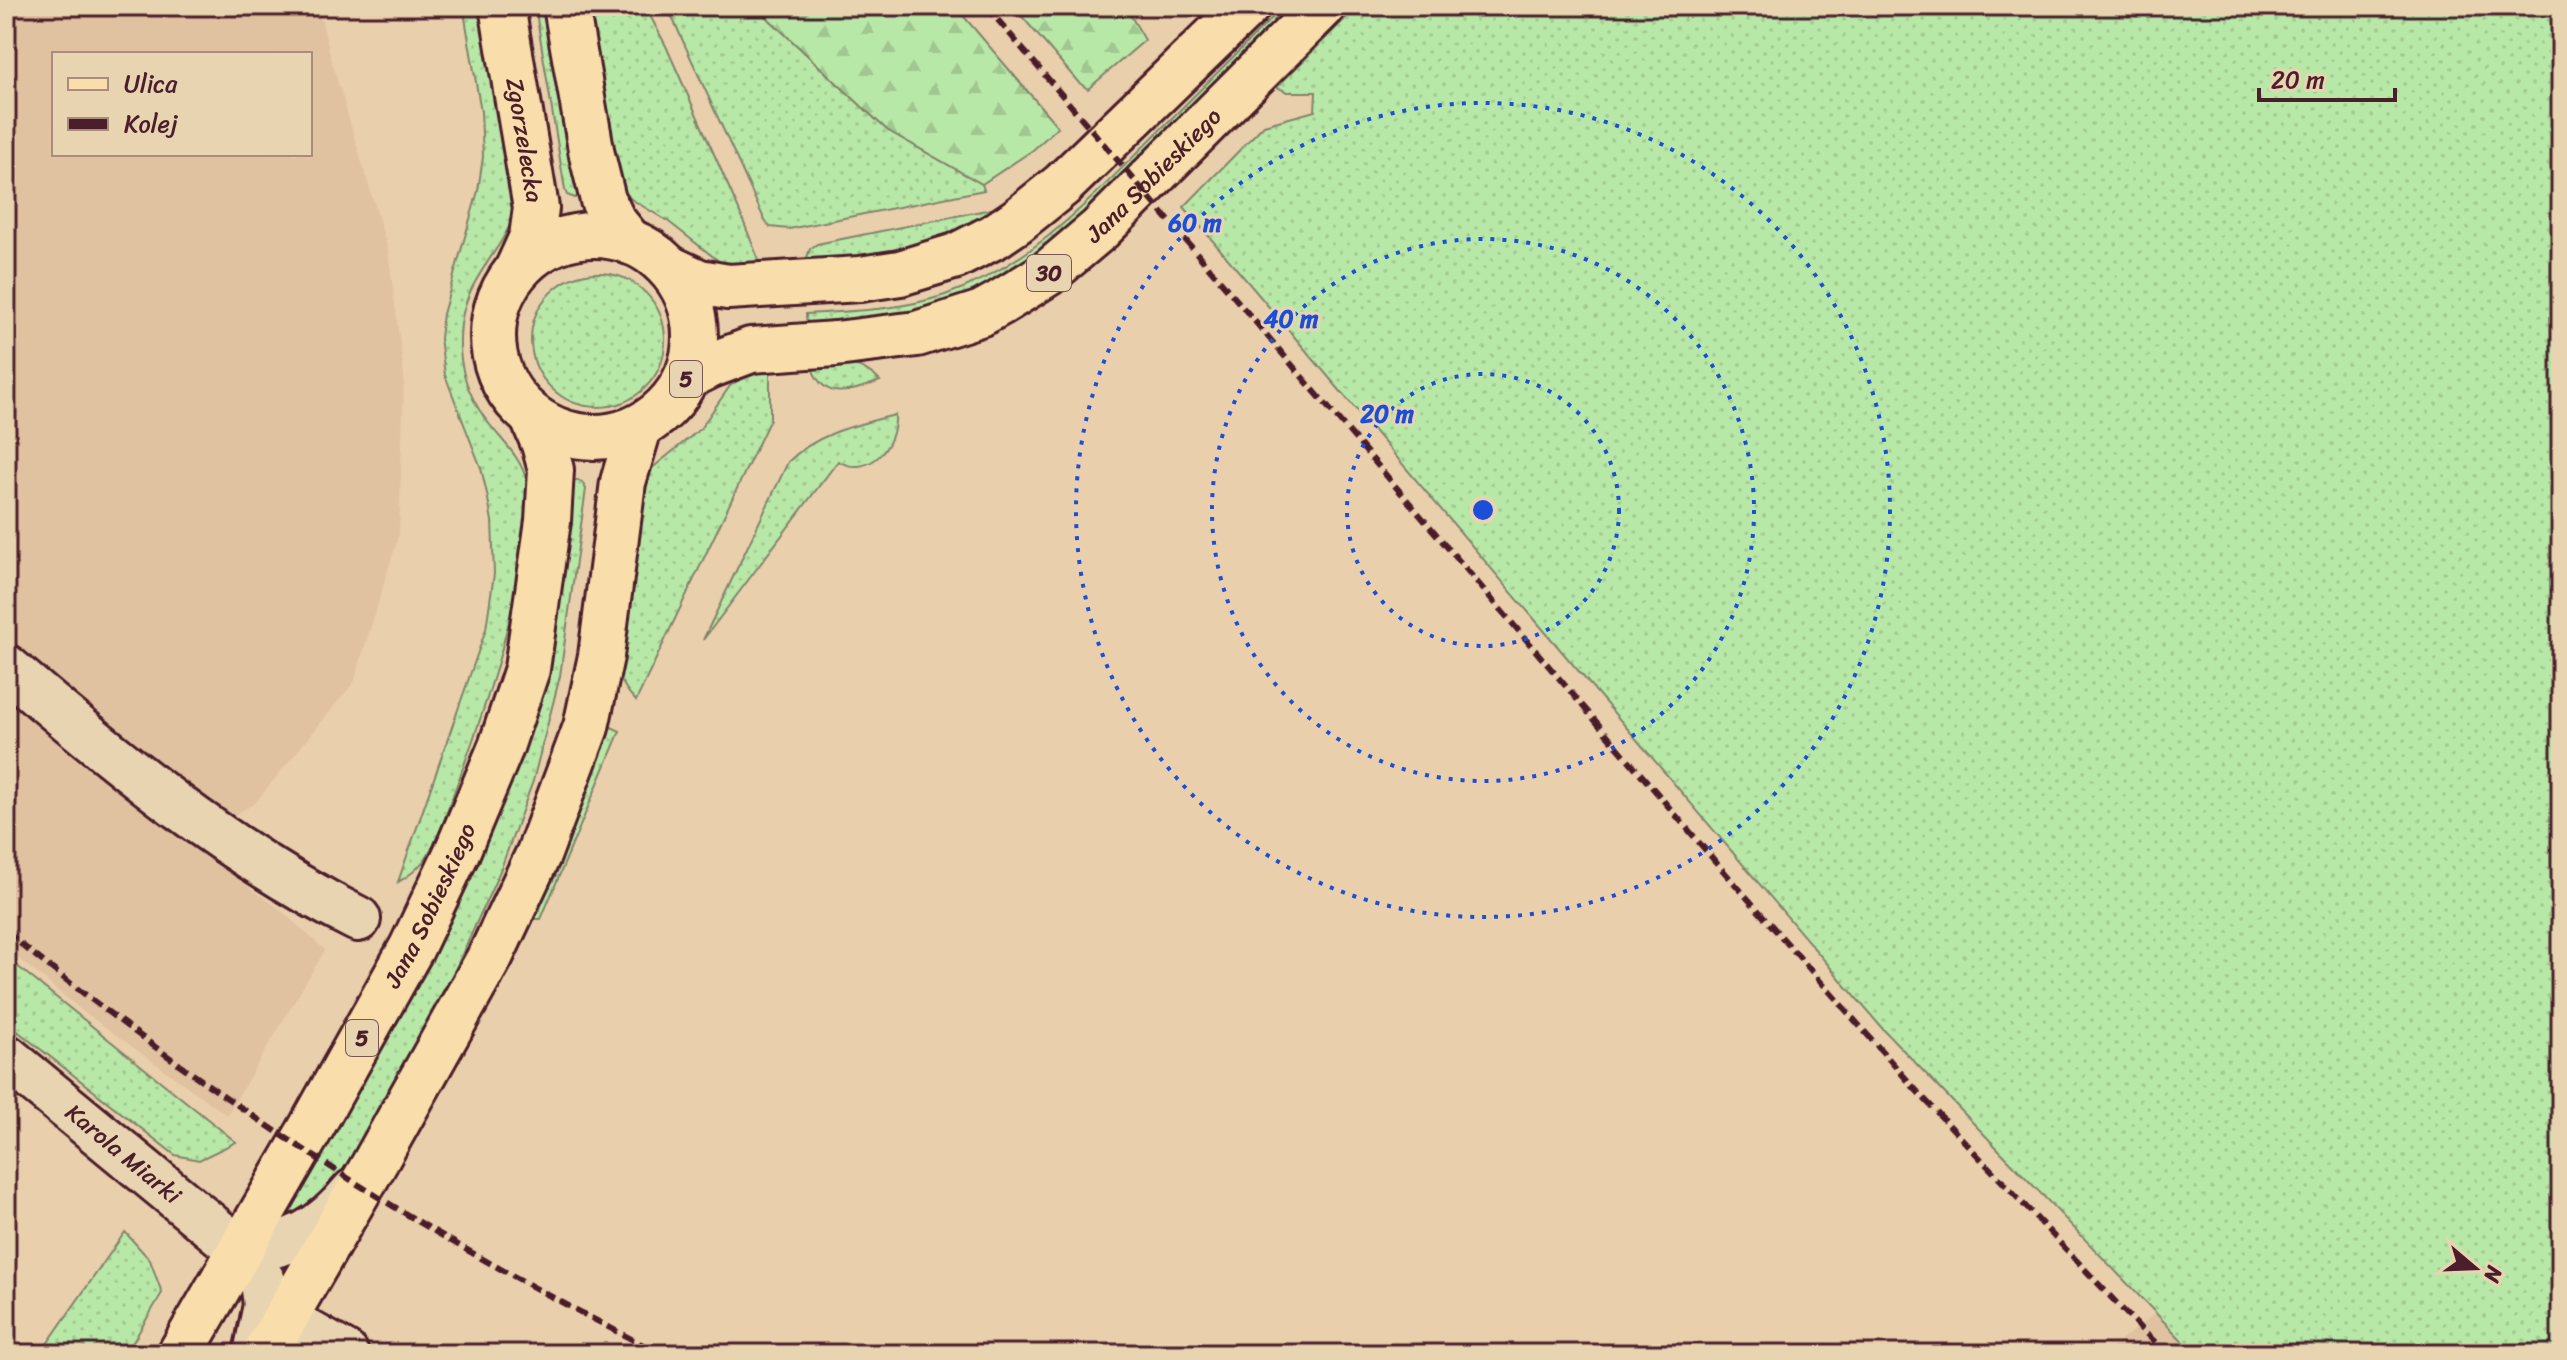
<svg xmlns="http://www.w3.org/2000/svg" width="2567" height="1360" font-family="Sriracha,sans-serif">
	<defs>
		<pattern id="grass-dots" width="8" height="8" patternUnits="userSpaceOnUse" patternTransform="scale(2)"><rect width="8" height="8" fill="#b8e8a7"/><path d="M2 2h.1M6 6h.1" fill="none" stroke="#a0c790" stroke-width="1.8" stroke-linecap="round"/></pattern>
		<pattern id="forest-firs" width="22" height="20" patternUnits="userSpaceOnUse" patternTransform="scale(2)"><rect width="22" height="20" fill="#b8e8a7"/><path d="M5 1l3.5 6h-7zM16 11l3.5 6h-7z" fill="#a0c790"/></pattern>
	</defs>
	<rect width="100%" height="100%" fill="#eacfac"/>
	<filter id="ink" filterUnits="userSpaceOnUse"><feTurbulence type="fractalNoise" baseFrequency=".0125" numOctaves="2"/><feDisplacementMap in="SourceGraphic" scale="16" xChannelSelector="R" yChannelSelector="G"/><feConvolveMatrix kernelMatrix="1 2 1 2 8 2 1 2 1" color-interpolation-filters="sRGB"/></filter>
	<g filter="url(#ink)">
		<!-- built -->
		<g fill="#e0c1a0" fill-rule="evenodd">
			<path d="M6,6H318L331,59L388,250L404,376L399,534L354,682L255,803L222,822L196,849L278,908L325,950L227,1115L80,1009L6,948ZM54,54H310V154H54Z"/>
			<path d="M2192,1284L2269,1354H2104Z"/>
		</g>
		<!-- grass -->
		<g fill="url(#grass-dots)" stroke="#818469" stroke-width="2">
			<path d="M463,6H485L515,213C497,261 461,280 460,338C459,366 468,394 484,417C499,439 521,455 527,482C532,507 526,536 522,560C508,639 484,712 456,787C447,811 440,838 425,859C418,869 409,876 398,882L486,629L494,574L492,521L487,494L481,468L445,375L440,338L443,314L478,191L483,157L481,112Z"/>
			<path d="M535,6H550L581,193L575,198L567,195L565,190Z"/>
			<path d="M583,6H645L666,46L738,208L762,268L735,267L720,262L669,222L631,199L618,185Z"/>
			<path d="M667,6H755L887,130L982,184L984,190L789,229L770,227L765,221Z"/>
			<path d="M1358,6H2561V1354H2195L1881,1027L1184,207L1264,125L1315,111L1316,92H1287L1277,87Z"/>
			<path d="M1282,8L1290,9L1039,261L934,312L807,330L806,314C853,311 900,310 945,295C1029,266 1087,203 1148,142C1193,97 1238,52 1282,8Z"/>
			<path d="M1001,207L1007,208L923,251L804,266L810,249L817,244Z"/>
			<circle cx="598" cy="340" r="67"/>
			<path d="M810,362C837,362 861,360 880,381C847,393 822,403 810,362Z"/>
			<path d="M770,365V419L636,701L629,693L618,676L645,474L700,429L730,386L747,374Z"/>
			<path d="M895,415C897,446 869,479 838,461L703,640L788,462C817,433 856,425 895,415Z"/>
			<path d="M577,480L582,482L586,489L560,676L533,781L500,871L455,970L353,1154L327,1195L286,1220L432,961L479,862L501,807L519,755L569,483Z"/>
			<path d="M603,723L620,731L541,919H533L557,862Z"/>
			<path d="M6,957L236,1142L199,1160L175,1155L6,1022Z"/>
			<path d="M125,1232L150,1260L162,1293L126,1354H40Z"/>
		</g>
		<!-- forest -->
		<g fill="url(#forest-firs)" stroke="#818469" stroke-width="2">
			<path d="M755,6H955L1058,127L1033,150L982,184L887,130Z"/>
			<path d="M1013,6H1125L1145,40L1088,89L1078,82Z"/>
		</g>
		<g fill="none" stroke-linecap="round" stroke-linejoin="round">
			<defs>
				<g id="minor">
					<path d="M6,667C116,761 228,854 358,919"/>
					<path id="s1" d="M6,1057L240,1250L263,1281L266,1305L256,1354"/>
					<path d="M240,1250C290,1247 323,1230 354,1191"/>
					<path d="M284,1319L346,1354"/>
				</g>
				<g id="major">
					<path id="s2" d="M502,6L536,208L532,237L517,270"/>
					<path d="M566,6L592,155L603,200L613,221L630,242"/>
					<circle cx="594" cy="336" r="101"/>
					<path d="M669,268L699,282L728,287L860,279L900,273L956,256L995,236L1017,221L1062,185L1247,6"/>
					<path id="s3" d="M687,377L711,365L751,350L836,344L917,334L982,313L1000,303L1048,273L1100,229L1323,6"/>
					<path id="s4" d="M180,1354L311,1128L412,947L457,852L501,747L527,669L548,521L551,470L544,444L533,418"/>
					<path d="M264,1354L373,1166L491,955L539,853L586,727L601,656L623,482L639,428"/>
				</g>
			</defs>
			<!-- minor casing -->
			<use href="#minor" stroke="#4a1f2b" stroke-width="50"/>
			<!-- major casing -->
			<use href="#major" stroke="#4a1f2b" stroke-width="50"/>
			<!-- minor -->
			<use href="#minor" stroke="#e9d4b2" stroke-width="44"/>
			<!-- major -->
			<use href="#major" stroke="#f9deab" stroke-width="44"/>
			<!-- rail -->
			<g stroke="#4a1f2b" stroke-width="6" stroke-dasharray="12 6" stroke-linecap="butt">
				<path d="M986,6L1720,867L1916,1090L2141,1329L2168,1354"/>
				<path d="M6,932C135,1037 273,1134 416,1220C495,1268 578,1311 660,1354"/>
			</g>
		</g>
	</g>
	<!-- distance rings -->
	<g fill="none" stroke="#1d4ed8" stroke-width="4" stroke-dasharray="4 8">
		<circle cx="1483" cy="510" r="136"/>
		<circle cx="1483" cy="510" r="271"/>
		<circle cx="1483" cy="510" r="407"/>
	</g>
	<g text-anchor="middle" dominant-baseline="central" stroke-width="6" stroke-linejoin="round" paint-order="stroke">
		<!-- shield labels -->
		<g fill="#e9d4b2" stroke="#7a5554" stroke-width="2">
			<rect x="1027" y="255" width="44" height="36" rx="6"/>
			<rect x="670" y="361" width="32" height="36" rx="6"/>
			<rect x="346" y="1020" width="32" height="36" rx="6"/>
		</g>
		<g font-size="22" font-weight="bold" fill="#4a1f2b">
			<text x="1049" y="273">30</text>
			<text x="686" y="379">5</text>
			<text x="362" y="1038">5</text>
		</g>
		<!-- street labels -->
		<g font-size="24" fill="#4a1f2b" stroke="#e9d4b2">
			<text stroke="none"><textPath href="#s2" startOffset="136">Zgorzelecka</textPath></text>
			<text stroke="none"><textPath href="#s3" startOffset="526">Jana Sobieskiego</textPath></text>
			<text stroke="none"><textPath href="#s4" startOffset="514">Jana Sobieskiego</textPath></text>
			<text stroke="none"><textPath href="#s1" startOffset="152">Karola Miarki</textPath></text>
		</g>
	</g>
	<circle cx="1483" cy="510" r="12" fill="#1d4ed8" stroke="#e9d4b2" stroke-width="4"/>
	<g font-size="24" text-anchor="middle" font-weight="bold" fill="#1d4ed8" stroke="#e9d4b2" stroke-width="6" stroke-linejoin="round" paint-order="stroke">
		<text x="1195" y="231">60 m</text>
		<text x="1291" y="327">40 m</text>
		<text x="1387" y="422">20 m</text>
	</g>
	<!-- margin -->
	<rect width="2567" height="1360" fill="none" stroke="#e9d4b2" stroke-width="32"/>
	<rect x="16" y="16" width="2535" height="1328" fill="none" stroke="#4a1f2b" stroke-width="3" filter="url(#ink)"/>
	<!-- legend -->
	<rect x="52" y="52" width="260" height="104" fill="#e9d4b2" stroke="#a98c7c" stroke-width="2"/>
	<rect x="68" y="78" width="40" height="12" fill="#f9deab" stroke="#a98c7c" stroke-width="2"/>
	<text x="124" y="92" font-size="24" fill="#4a1f2b">Ulica</text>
	<rect x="68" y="118" width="40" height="12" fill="#4a1f2b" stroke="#a98c7c" stroke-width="2"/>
	<text x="124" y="132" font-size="24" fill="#4a1f2b">Kolej</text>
	<!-- north arrow -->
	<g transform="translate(2475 1268) rotate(109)" stroke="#e9d4b2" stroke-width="6" paint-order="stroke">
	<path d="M0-6L14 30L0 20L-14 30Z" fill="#4a1f2b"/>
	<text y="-12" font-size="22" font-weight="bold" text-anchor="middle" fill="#4a1f2b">N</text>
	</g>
	<!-- scale -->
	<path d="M2259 88v12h136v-12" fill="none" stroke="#4a1f2b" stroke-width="4"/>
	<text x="2271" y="88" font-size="24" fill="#4a1f2b" stroke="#e9d4b2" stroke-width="6" paint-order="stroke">20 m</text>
</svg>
